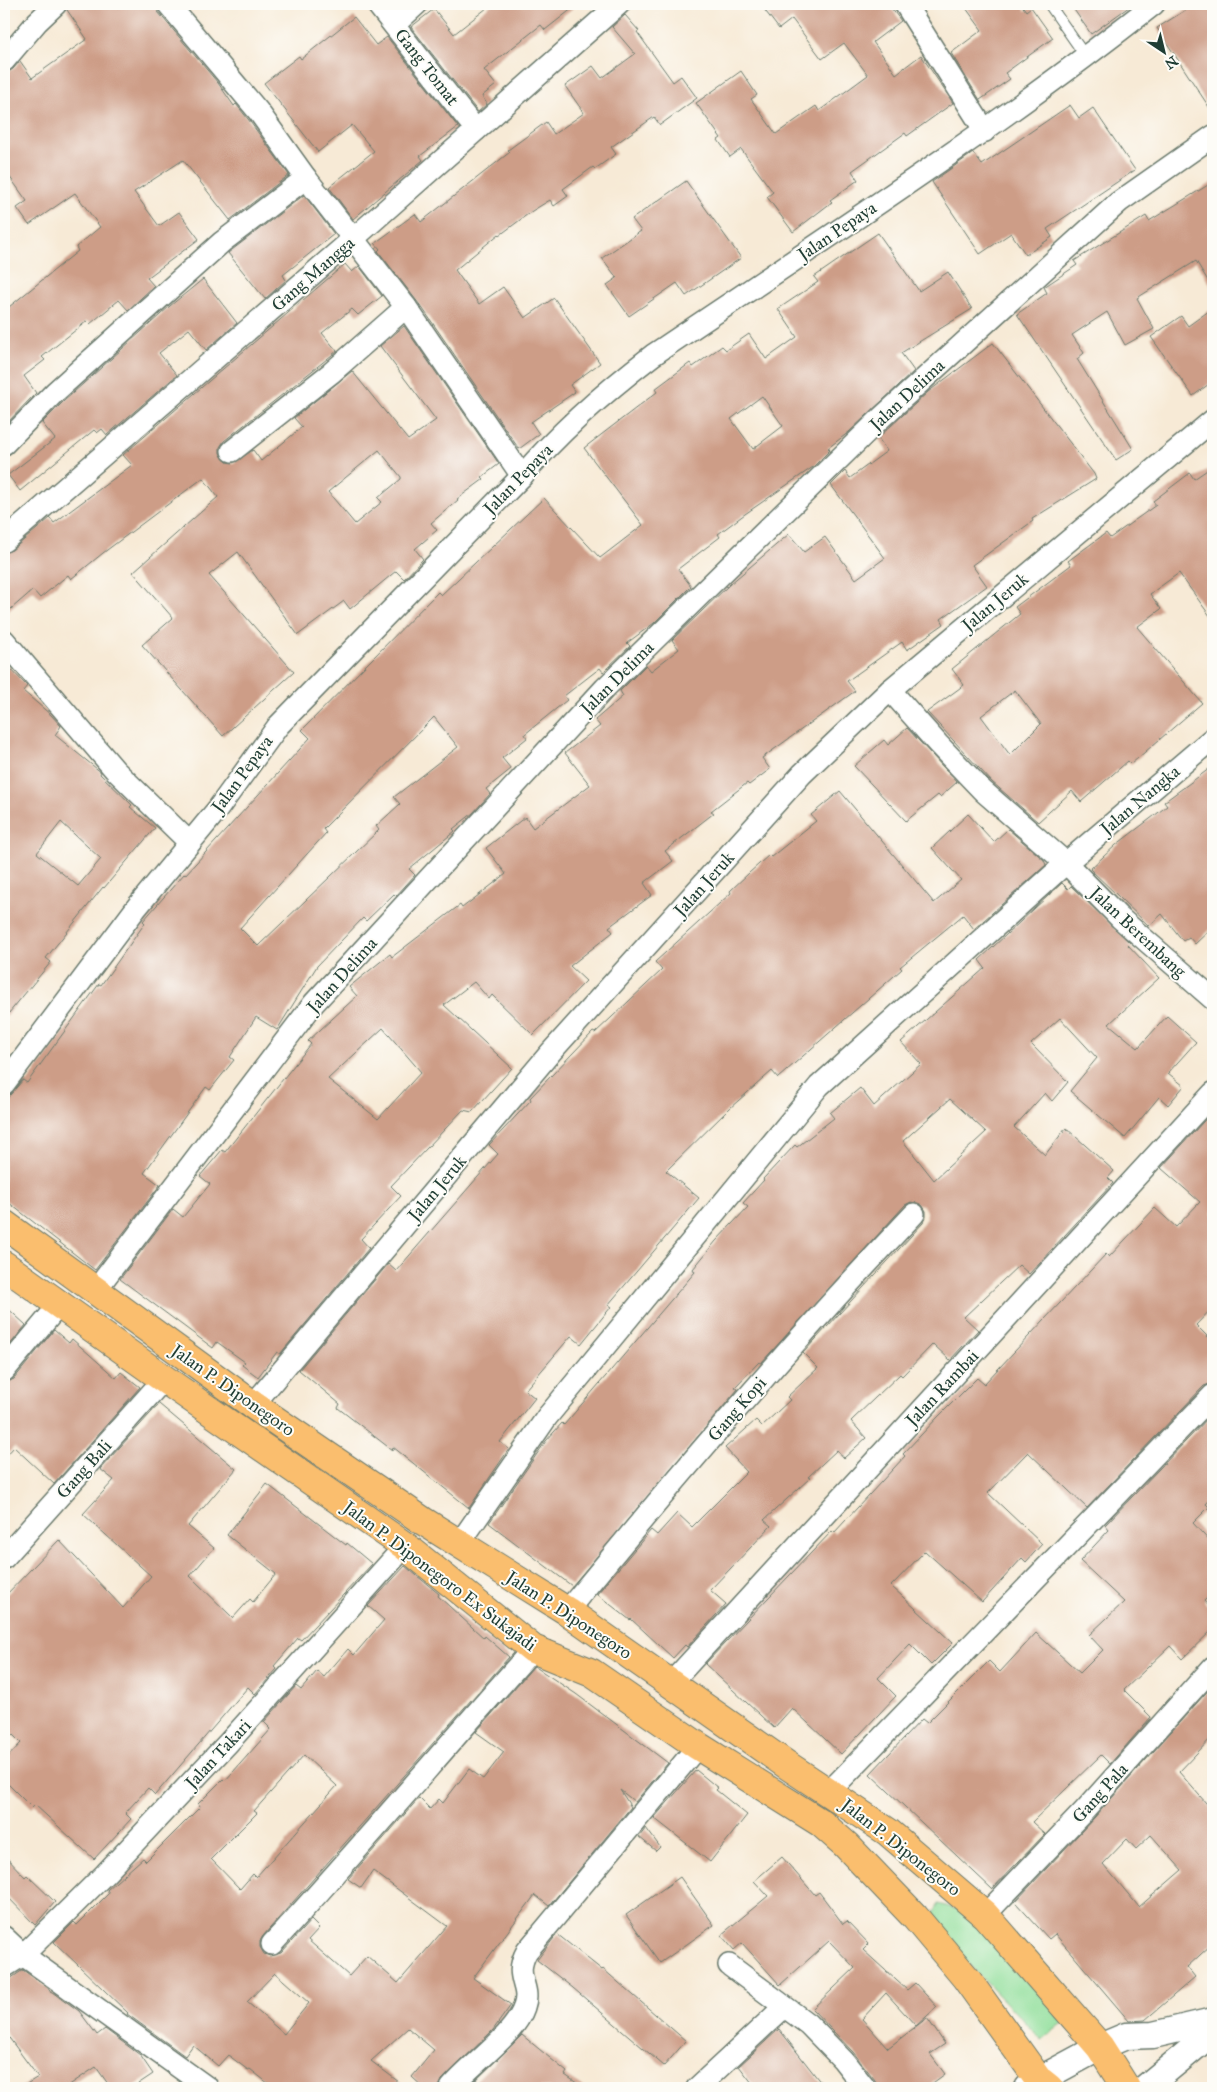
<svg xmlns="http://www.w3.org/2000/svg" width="1217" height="2092" font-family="'IM FELL Great Primer',serif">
	<rect width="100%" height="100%" fill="#fdfcf7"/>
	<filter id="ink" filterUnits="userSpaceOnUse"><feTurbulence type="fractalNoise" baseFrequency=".02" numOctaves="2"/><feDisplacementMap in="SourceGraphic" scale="10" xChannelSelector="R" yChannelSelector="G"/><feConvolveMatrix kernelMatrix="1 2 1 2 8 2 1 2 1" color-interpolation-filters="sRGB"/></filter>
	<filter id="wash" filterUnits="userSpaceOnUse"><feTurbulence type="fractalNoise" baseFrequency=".0096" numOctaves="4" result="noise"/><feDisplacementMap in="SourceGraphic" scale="20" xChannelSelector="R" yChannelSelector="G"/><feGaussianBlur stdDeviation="1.12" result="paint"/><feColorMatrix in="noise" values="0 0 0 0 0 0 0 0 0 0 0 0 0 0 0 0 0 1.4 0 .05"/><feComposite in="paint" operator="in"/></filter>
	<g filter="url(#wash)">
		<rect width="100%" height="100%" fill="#f7ead6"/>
		<!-- green -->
		<path fill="#92df9c" stroke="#588e68" d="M939,1904L963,1911L1073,2015L1042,2040L952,1947L931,1918Z"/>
		<g id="blocks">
			<!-- building -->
			<g fill="#cd9d87" fill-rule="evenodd">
				<path d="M68,4H156L158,12L218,83L234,106L236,104L248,119L289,175L230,220L183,160L134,192L159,226L179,212L199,239L147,278L154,286L128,310L119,300L90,324L87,321L42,357L45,360L24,376L36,393L4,426V311L78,251L76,247L100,227L75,193L29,225L17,208L27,201L4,169V73L13,69L20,61L32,78L87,39L67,10Z"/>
				<path d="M492,4H578L545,30L541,25L484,70L496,85L482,96L487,104L478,112L411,27L434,9L454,34Z"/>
				<path d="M760,4H888L901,21L873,42L896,74L921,55L953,103L907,136L905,133L852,171L858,180L830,200L832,202L793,232L767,197L773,192L741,149L730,157L718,140L721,138L696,103L741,71L757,95L751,99L776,134L816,106L819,111L868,75L844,43L822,59L792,19L779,29Z"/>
				<path d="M963,4H1021L1026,11L1031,7L1053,38L1005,73L1010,79L980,100L951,53L982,30Z"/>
				<path d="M1070,4H1133L1091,34Z"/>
				<path d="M1195,4H1213V113L1157,28Z"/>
				<path d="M625,15L639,31L637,32L673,82L681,76L697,98L660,125L654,117L611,147L616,154L595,169L593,167L563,189L568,196L554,206L550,200L532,211L500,235L499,234L455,270L479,304L503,287L525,318L554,298L600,363L570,385L575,392L531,422L539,434L519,449L423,309L378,251L380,249L375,243L415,214L421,222L510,152L508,150L546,122L554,134L584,113L565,86L593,66L602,78L635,54L612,27Z"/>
				<path d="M354,17L376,45L387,37L458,127L420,156L423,160L353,219L329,187L374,151L352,125L318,152L264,83L299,56L301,59Z"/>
				<path d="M1070,105L1079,118L1093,108L1135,170L1047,229L1052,237L1026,255L1011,233L980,254L932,182L973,153L982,165Z"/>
				<path d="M686,181L741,258L686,296L677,283L629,316L607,285L617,278L602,258L641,231L632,219Z"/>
				<path d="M1213,182V289L1196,261L1137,298L1154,329L1125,345L1107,312L1072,335L1084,353L1077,359L1133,449L1116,460L1017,314L1047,293L1044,287L1077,265L1074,261L1146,216L1149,221Z"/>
				<path d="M304,195L334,234L283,275L286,280L265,299L228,253Z"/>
				<path d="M878,233L919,291L948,272L972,309L901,353L914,371L849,432L828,448L830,450L813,467L745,514L718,534L720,537L678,569L691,586L654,623L627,643L630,646L603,672L600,668L564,696L567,700L525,734L527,738L502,758L511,769L486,789L490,794L473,813L453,829L455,831L409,869L415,875L396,896L394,894L366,921L363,918L317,966L277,1030L256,1017L230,1057L234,1060L210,1090L206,1087L144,1173L160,1185L95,1270L4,1199V1102L23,1080L27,1083L99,984L101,985L145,923L143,921L184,874L185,875L310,738L302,730L438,592L441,595L544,498L600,558L643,525L584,448L657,392L655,389L690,363L693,367L722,346L726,350L749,334L766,359L797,337L778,309L818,282L814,277ZM762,396L783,426L753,449L731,419ZM434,717L458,747L394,797L400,804L376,826L379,830L258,946L240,928L326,833L323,829Z"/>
				<path d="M345,264L352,272L359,266L382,296L358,315L352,309L322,333L337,351L224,441L220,447V453L227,462L233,463L253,450L261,461L302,427L294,418L352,371L408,440L436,420L380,346L404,326L499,464L482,477L484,479L457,499L458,500L431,523L437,530L415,549L423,559L404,579L396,571L350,609L344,601L298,635L238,552L209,575L294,672L223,736L142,645L173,618L133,572L218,497L203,478L103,553L71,579L68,575L40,598L33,590L4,615V553L12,550L50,518L54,523L132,465L123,455ZM379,450L401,477V479L378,498L382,502L355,524L328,492Z"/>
				<path d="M203,279L237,323L206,350L189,329L159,353L177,375L107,435L102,429L97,433L94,430L20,491L8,475L55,439L42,423L64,401L170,306Z"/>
				<path d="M1213,308V381L1193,396L1151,337L1181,316L1188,326Z"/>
				<path d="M993,343L1094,474L1096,479L1032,519L1033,521L972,565L987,586L941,619L944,624L907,650L902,642L847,681L855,691L762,758L770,769L749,785L747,783L711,811L714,813L665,851L673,861L644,883L652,895L609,927L613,932L570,966L586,981L533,1035L492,995L489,999L474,982L444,1005L512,1068L472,1112L463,1110L391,1186L401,1196L361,1239L369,1248L280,1354L277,1352L258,1377L242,1365L245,1362L217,1342L213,1348L120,1279L173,1209L183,1217L210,1184L200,1176L222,1150L225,1152L311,1044L308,1041L357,996L349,987L390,954L392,957L460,905L462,908L506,874L486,848L525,817L533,828L590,785L565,753L600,726L595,720L623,696L620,691L646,665L651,671L679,649L672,640L730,584L789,534L804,552L825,537L856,579L885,558L831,485L845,471L850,478L887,451L878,438L928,392ZM383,1028L421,1072L378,1119L328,1079Z"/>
				<path d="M1213,466V620L1179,573L1150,594L1161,609L1137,627L1202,703L1131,764L1128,761L1081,802L1072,791L1038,822L992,782L927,712L964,685L952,669L1020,614L1015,607L1071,565L1068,561L1106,533L1110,538L1156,505L1153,501L1190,473L1194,479ZM1015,690L1041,724L1010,755L981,716Z"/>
				<path d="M4,662L27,686L23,691L51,715L61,726L55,735L97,769L101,772L100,774L132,805L130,807L155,828L104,888L103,887L46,958L51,962L4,1019ZM61,822L101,859L78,886L37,853Z"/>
				<path d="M907,728L957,782L940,797L938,795L906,821L854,766L884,740L888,745Z"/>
				<path d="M1213,766V927L1195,944L1189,937L1183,941L1162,914L1149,926L1090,869L1116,845L1167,806L1164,802Z"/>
				<path d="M840,791L934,903L961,880L932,848L968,814L994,842L1008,829L1044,860L1046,865L974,929L963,915L900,967L902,969L778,1078L772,1071L730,1108L666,1171L699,1198L608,1305L611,1307L581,1344L571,1336L525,1390L535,1398L500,1442L509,1449L469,1508L393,1447L392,1450L338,1408L340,1404L299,1370L388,1264L396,1271L498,1154L489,1145L531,1100L530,1098L593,1032L595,1033L662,970L655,962L731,893L730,891L749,873L769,855L771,857L816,821L811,815Z"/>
				<path d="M1062,883L1068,889L1071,886L1130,943L1128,945L1159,978L1109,1024L1138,1048L1167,1016L1196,1042L1168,1073L1184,1086L1168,1105L1159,1097L1125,1138L1070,1091L1097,1058L1060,1018L1031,1044L1068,1082L1052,1101L1045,1093L1014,1127L1045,1155L1066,1128L1114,1171L1108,1178L1113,1183L1029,1274L1019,1265L964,1317L978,1330L950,1360L933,1344L902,1376L900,1374L851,1421L866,1438L844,1458L837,1450L808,1477L810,1478L764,1520L771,1526L710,1590L726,1604L687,1647L685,1645L673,1658L631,1619L630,1620L597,1594L651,1530L657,1535L677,1513L692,1527L747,1472L725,1448L756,1420L762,1426L790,1400L787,1397L818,1368L803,1353L923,1223L926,1217V1211L922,1205L911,1202L905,1205L761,1363L759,1362L735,1387L738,1389L572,1586L489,1523L546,1441L562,1423L564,1425L695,1272L693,1269L716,1241L748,1207L743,1203L764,1180L763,1179L795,1145L797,1147L834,1118L830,1113L860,1088L874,1106L921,1064L901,1042L985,968L979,960ZM950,1099L986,1132L934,1180L903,1141Z"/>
				<path d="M1213,1111V1307L1196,1325L1213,1342V1383L1204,1386L1087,1508L1028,1452L988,1493L1042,1544L1026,1562L1022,1558L982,1602L925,1551L891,1586L953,1643L931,1665L910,1644L878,1678L896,1696L841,1754L792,1708L774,1728L705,1664L832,1531L834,1533L905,1456L903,1454L938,1417L977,1378L984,1384L1106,1254L1109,1257L1155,1208L1176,1227L1200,1202L1161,1168Z"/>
				<path d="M4,1305L26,1325L4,1352Z"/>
				<path d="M54,1330L69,1343L72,1339L116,1378L121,1372L140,1387L54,1484L14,1447L4,1458V1383L14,1379Z"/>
				<path d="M159,1404L236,1469L188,1526L214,1548L190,1576L233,1618L250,1599L253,1602L276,1574L227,1535L267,1484L346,1545L347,1543L372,1564L301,1640L298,1638L274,1666L277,1669L255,1694L248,1687L155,1795L148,1788L125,1813L131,1819L94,1859L35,1805L32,1808L4,1780V1761L21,1743L4,1726V1597L59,1540L123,1608L151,1576L83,1514L114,1480L100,1469Z"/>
				<path d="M1213,1413V1496L1206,1504L1209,1507L1193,1523L1213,1545V1592L1204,1601L1213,1611V1629L1182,1659L1170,1646L1124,1690L1151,1717L1110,1764L1101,1755L1032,1822L1045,1834L992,1889L870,1774L922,1719L927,1723L989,1661L1000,1672L1036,1633L1080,1673L1103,1650L1089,1635L1124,1602L1080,1561L1109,1530L1105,1525Z"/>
				<path d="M405,1566L439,1594L438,1596L484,1638L485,1636L509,1657L263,1936L260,1941V1947L264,1954L270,1956L281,1953L311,1920L319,1928L308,1940L349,1976L367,1956L398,1983L447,1926L373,1871L361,1888L348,1879L419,1798L430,1809L439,1799L443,1803L469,1769L483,1779L504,1752L476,1732L534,1666L576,1694L668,1763L635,1802L620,1790L631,1807L549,1906L535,1895L473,1978L511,2005L493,2030L442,2080L439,2088H424L412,2077L434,2050L408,2028L371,2061L407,2088H274L250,2069L248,2070L228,2055L218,2066L193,2045L185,2056L127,2014L128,2013L54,1942L74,1922L77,1925L109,1893L107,1890L143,1858L146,1861L200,1807L198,1804L223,1779L225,1781L271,1729L264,1722L296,1686L301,1690L317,1671L324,1677L348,1649L354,1655L384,1620L368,1606ZM304,1755L337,1786L256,1877L253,1874L240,1889L211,1859L257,1813L254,1811ZM275,1973L309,2003L284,2034L247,2002Z"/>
				<path d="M1213,1685V1736L1179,1772L1213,1811V1943L1187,1967L1195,1977L1145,2020L1129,2021L1055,1934L1049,1939L1015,1902L1094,1818ZM1151,1835L1182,1870L1139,1907L1103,1864L1127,1839L1136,1849Z"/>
				<path d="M696,1770L718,1788L716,1790L747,1815L710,1862L654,1818Z"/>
				<path d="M646,1828L660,1847L656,1851L639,1837Z"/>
				<path d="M4,1855L25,1877L27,1875L55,1902L35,1925L4,1893Z"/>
				<path d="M782,1857L815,1895L819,1892L843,1924L847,1921L869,1944L863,1950L907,1990L915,1983L937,2007L916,2026L886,1993L862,2019L888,2048L927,2018L945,2044L930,2054L945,2074L926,2088H877L875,2080L853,2052L812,2009L855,1968L829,1941L780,1985L742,1943L734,1950L721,1935L768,1896L754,1881Z"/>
				<path d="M680,1877L714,1925L660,1963L626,1915Z"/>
				<path d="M557,1934L602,1970L603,1969L686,2041L664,2066L573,1988L537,1960Z"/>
				<path d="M23,1970L48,1988L51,1993L53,1992L79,2011L97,2035L105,2029L140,2055L153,2074L132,2088H111L96,2067L65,2088H20L38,2077L4,2031V1983Z"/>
				<path d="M779,2029L825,2088H756L739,2066Z"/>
				<path d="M522,2035L567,2072L565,2075L584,2088H468Z"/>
			</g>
		</g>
	</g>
	<g filter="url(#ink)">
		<use href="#blocks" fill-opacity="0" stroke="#6b7a6d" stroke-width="1"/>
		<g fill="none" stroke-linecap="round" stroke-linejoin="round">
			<defs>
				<path id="service" d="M1049,4L1086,57"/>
				<g id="minor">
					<path d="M168,4L258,111L306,178L406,307L522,476"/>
					<path d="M377,4L476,130"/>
					<path d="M905,4L985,131"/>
					<path d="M394,25L417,4"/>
					<path d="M4,61L37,22L56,4"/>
					<path d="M4,444L55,392L222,242L306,178"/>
					<path d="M232,451L331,373L406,307"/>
					<path d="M4,541L353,239L619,4"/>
					<path d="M4,640L115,770L190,843"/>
					<path d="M890,690L938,744L983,791L1066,863L1120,918L1213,999"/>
					<path d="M4,1084L137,907L217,810L278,726L522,476C560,431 606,391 653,355C822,241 994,130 1154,4"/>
					<path d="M95,1291L314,1003L605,688L882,417L1119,202L1213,136"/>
					<path d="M4,1371L59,1305"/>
					<path d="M253,1405L551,1052L802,774L890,690L1213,420"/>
					<path d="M459,1544L547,1417L819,1086L1066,863L1213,738"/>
					<path d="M4,1558L164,1379"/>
					<path d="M567,1611C679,1474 793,1341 914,1214"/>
					<path d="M671,1683L1213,1093"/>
					<path d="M829,1792L1213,1395"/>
					<path d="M985,1915L1085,1810L1213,1667"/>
					<path d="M4,1937L23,1955L208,2088"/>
					<path d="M272,1944C361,1848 445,1747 533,1649"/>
					<path d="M729,1965L808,2024L843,2060L865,2088"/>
					<path d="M4,1967L23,1955L105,1874L229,1742L405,1546"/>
					<path d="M451,2088C471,2064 515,2035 524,2007C532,1985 512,1978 527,1951L698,1746"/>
					<path d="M697,2088L784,2007"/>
				</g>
				<g id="tertiary">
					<path d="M1028,2088L1039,2080L1100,2047L1126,2036L1153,2035L1213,2021"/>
					<path d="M1145,2088L1213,2032"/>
				</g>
				<g id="primary">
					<path d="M4,1224L253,1405L423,1521L567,1611L787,1765L888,1832L985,1915L1100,2047L1126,2088"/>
					<path d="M4,1265L164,1379L405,1546L533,1649L592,1673L698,1746L821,1823L846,1845L915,1917L966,1978L1039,2080L1049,2088"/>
				</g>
			</defs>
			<!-- service casing -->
			<use href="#service" stroke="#6b7a6d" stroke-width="12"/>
			<!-- minor casing -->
			<use href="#minor" stroke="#6b7a6d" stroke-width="24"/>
			<!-- tertiary casing -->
			<use href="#tertiary" stroke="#6b7a6d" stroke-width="29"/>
			<!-- primary casing -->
			<use href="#primary" stroke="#6b7a6d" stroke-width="30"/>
			<!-- service -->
			<use href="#service" stroke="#fff" stroke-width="10"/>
			<!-- minor -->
			<use href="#minor" stroke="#fff" stroke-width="21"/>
			<!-- tertiary -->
			<use href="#tertiary" stroke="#fff" stroke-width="26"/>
			<!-- primary -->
			<use href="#primary" stroke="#fabe6e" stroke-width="28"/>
		</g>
	</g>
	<g text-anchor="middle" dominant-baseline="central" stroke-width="4" stroke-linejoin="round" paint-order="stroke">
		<!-- street labels -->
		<g font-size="18" fill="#1f3d34" stroke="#fdfcf7">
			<text transform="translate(427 67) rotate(52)">Gang Tomat</text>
			<text transform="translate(837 231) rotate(-34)">Jalan Pepaya</text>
			<text transform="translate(313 274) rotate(-41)">Gang Mangga</text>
			<text transform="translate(907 395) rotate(-43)">Jalan Delima</text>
			<text transform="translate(518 479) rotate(-46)">Jalan Pepaya</text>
			<text transform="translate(995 602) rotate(-40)">Jalan Jeruk</text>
			<text transform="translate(617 678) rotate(-45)">Jalan Delima</text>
			<text transform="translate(242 774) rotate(-54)">Jalan Pepaya</text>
			<text transform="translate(1140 800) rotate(-40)">Jalan Nangka</text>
			<text transform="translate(704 884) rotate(-48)">Jalan Jeruk</text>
			<text transform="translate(1138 932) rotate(43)">Jalan Berembang</text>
			<text transform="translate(342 975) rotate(-48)">Jalan Delima</text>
			<text transform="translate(437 1188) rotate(-50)">Jalan Jeruk</text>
			<text transform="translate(942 1388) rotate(-47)">Jalan Rambai</text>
			<text transform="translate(233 1390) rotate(35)">Jalan P. Diponegoro</text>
			<text transform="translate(737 1409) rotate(-49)">Gang Kopi</text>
			<text transform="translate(84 1469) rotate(-48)">Gang Bali</text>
			<text transform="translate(440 1576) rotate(37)">Jalan P. Diponegoro Ex Sukajadi</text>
			<text transform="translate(569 1615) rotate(33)">Jalan P. Diponegoro</text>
			<text transform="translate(218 1754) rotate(-47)">Jalan Takari</text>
			<text transform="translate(1100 1793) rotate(-48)">Gang Pala</text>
			<text transform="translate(901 1847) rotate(38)">Jalan P. Diponegoro</text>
		</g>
	</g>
	<!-- margin -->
	<rect width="1217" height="2092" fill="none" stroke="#fdfcf7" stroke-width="20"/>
	<!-- north arrow -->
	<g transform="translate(1164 52) rotate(145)" stroke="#fdfcf7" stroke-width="4" paint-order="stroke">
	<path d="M0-4L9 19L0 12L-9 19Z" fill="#1f3d34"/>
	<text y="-8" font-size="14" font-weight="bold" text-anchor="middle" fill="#1f3d34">N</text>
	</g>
</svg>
